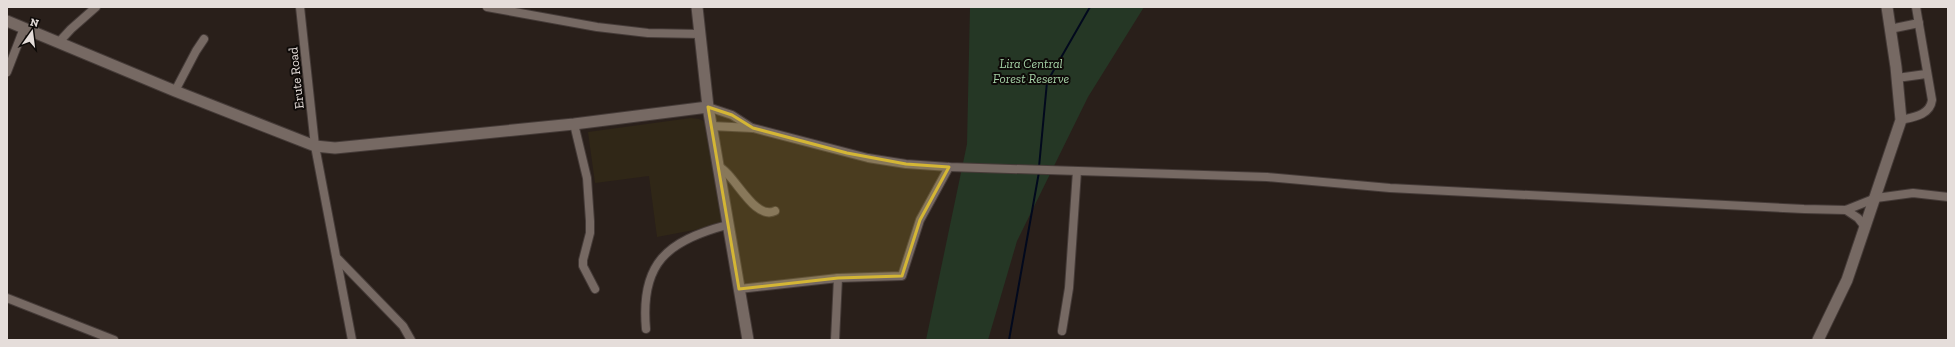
<svg xmlns="http://www.w3.org/2000/svg" width="1955" height="347" font-family="'Zilla Slab',serif">
	<rect width="100%" height="100%" fill="#291f1a"/>
	<!-- education -->
	<path fill="#302717" d="M691,118L699,119L706,122L726,224L657,237L649,176L595,183L588,132Z"/>
	<!-- green -->
	<path fill="#253725" d="M970,7H1144L1088,97L1017,241L988,340H926L967,144Z"/>
	<g fill="none" stroke-linecap="round" stroke-linejoin="round">
		<!-- stream -->
		<g stroke="#02091d" stroke-width="2">
			<path d="M1039,167L1047,82L1090,7"/>
			<path d="M1009,340L1039,172"/>
		</g>
		<defs>
			<g id="street">
				<path d="M300,7L315,146L352,340"/>
				<path d="M487,7L597,27L648,33L701,34"/>
				<path d="M1890,29L1919,23"/>
				<path d="M59,42L71,29L96,7"/>
				<path d="M7,72L24,28"/>
				<path d="M1897,78L1926,74"/>
				<path d="M175,91L196,51L204,39"/>
				<path d="M708,107L732,115L752,128"/>
				<path d="M1901,120C1914,117 1930,115 1932,100L1916,7"/>
				<path d="M574,124L587,178L590,221V233L583,260V266L595,289"/>
				<path d="M711,126L753,128L868,158L906,164L949,167L1267,177L1390,188L1804,209L1846,210L1876,198L1913,193L1948,197"/>
				<path d="M718,166C735,174 754,221 775,211"/>
				<path d="M1846,210L1858,218L1865,227"/>
				<path d="M338,259L403,326L411,340"/>
				<path d="M739,289L838,278L902,276L920,220L949,167"/>
				<path d="M7,298L114,340"/>
				<path d="M646,329C640,263 667,241 727,225"/>
				<path d="M1062,331L1069,288L1077,171"/>
				<path d="M835,340L838,278"/>
			</g>
			<g id="secondary">
				<path d="M697,7L708,107L748,340"/>
				<path d="M7,21L175,91L315,146L335,148L574,124L708,107"/>
				<path d="M1818,340L1847,280L1901,120L1896,67L1887,7"/>
			</g>
		</defs>
		<!-- street casing -->
		<use href="#street" stroke="#453b38" stroke-width="10"/>
		<!-- secondary casing -->
		<use href="#secondary" stroke="#453b38" stroke-width="13"/>
		<!-- street -->
		<use href="#street" stroke="#766963" stroke-width="8"/>
		<!-- secondary -->
		<use href="#secondary" stroke="#766963" stroke-width="11"/>
	</g>
	<!-- marked area -->
	<path fill="#d4b635" fill-opacity="0.2" stroke="#d4b635" stroke-width="3" stroke-linejoin="round" d="M708,107L732,115L753,128L847,153L906,164L949,167L920,220L902,276L838,278L739,289Z"/>
	<g text-anchor="middle" dominant-baseline="central" stroke-width="4" stroke-linejoin="round" paint-order="stroke">
		<!-- park labels -->
		<g font-size="13" font-style="italic" fill="#a5d1a6" stroke="#0e0a08">
			<text x="1031" y="63">Lira Central<tspan x="1031" dy="15">Forest Reserve</tspan></text>
		</g>
		<!-- street labels -->
		<g font-size="13" fill="#e5ddda" stroke="#0e0a08">
			<text transform="translate(296 78) rotate(-96)">Erute Road</text>
		</g>
	</g>
	<!-- border -->
	<rect width="1955" height="347" fill="none" stroke="#e5ddda" stroke-width="16"/>
	<!-- north arrow -->
	<g transform="translate(32 32) rotate(14)" stroke="#0e0a08" stroke-width="3" paint-order="stroke">
	<path d="M0-3L7 15L0 10L-7 15Z" fill="#e5ddda"/>
	<text y="-6" font-size="11" font-weight="bold" text-anchor="middle" fill="#e5ddda">N</text>
	</g>
</svg>
